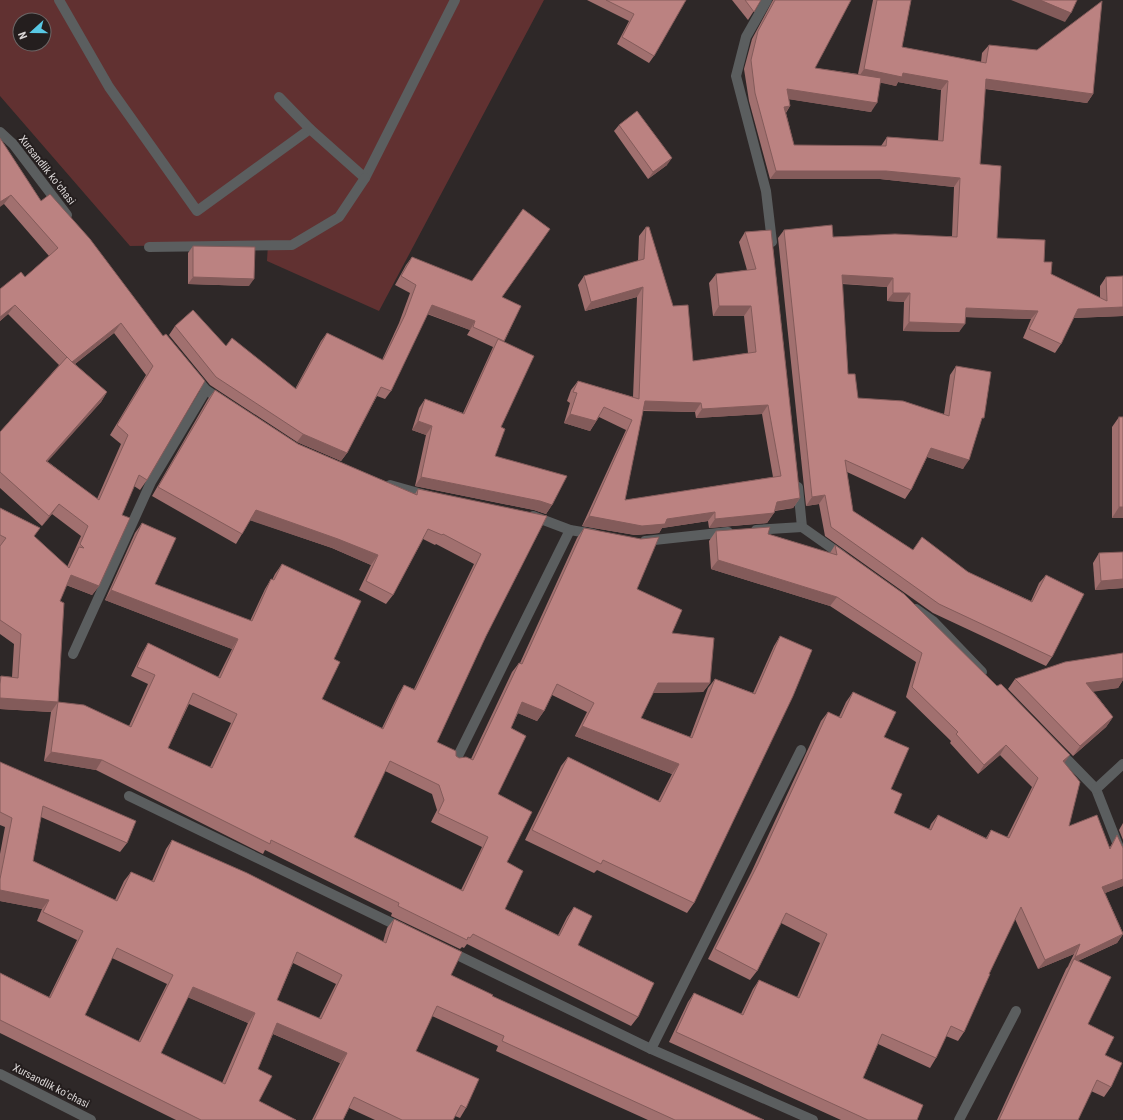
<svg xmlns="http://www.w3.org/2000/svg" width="1123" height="1120" font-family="'Roboto Condensed',sans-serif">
	<rect width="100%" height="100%" fill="#2e2828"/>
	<!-- green -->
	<path fill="#613131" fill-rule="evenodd" d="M0,0H544L379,311L267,261L268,244L130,246L0,96ZM20,20H44V44H20Z"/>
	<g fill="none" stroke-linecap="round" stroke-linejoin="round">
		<!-- service -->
		<g stroke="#5b5e5f" stroke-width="10">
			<path d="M59,0L109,87L197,211L310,129"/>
			<path d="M279,97L310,129L365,178L455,0"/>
			<path d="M149,247L292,245L339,217L365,178"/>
			<path d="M73,654L151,482L206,390"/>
		</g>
		<!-- minor -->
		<g stroke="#5b5e5f" stroke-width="10">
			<path d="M767,0L746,37L736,76L766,191L772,242"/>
			<path d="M0,132L13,144L67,215"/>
			<path d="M194,375L206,390L223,401"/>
			<path d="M390,485L429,496"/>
			<path d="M798,487L802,527L843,556"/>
			<path d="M533,516L570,530L594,534"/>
			<path d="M756,530L802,527"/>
			<path d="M645,541L728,532"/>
			<path d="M916,609L933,621L982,672"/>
			<path d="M1057,749L1096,789L1123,858"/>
			<path d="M455,762L570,530"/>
			<path d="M1096,789L1123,764"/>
			<path d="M129,796L402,928"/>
			<path d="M449,951L651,1049L813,1120"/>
			<path d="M651,1049L801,750"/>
			<path d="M0,1074L91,1120"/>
			<path d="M959,1120L1016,1011"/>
		</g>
	</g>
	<!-- wall -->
	<g fill="#a1706f" fill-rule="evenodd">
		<path d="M587,0H686L654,56L649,63L617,44L629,21Z"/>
		<path d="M732,0H761L748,20Z"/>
		<path d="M773,0H851L815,68L858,74L873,0H911L902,47L981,62L982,53L989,45L1093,94L1087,103L985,89L980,164L997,238L1044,262L1051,274L1100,298V286L1106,277L1123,316L1073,318L1061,344L1055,353L1023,338L1031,319L966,317L959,332L903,331L904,302L887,301V287L842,284L848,374L858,398L944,414L950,375L956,366L981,422L963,469L927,457L911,490L905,499L847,472L853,511L913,550L968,572L1031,601L1039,583L1046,575L1052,657L1046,666L933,613L825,536L819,504L806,506L778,238L784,230L833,237L952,236L954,187L880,179H770L749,101L744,69L752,39ZM880,82L896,86L898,82L941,90L938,141L887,137L881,146L794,145L786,113L790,106L789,99L871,112Z"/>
		<path d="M619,125L667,165L648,179L614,131Z"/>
		<path d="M0,138L41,201L163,336L147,480L140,490L134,486L122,515L99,586L92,595L66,585L60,601L58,702L129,726L148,684L131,676L142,653L148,643L218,677L232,649L105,600L135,533L142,523L155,584L250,621L265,589L271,579L272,580L275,574L282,564L334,659L322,699L382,728L398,695L404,685L414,689L474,564L436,544L435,545L423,539L393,595L386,604L359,590L371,565L332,548L250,520L242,534L236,544L152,496L208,399L215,390L298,444L415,494L418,489L547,516L486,636L437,742L459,758L471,759L512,672L519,663H520L577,538L584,528L637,589L672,633L710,683L703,692L653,693L641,718L690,737L708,688L715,679L753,693L774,646L780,636L694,903L687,913L597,870L594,873L525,840L561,766L568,757L658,801L672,774L575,736L587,712L552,695L544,711L537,721L518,713L511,728L498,794L507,862L505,909L558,935L567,917L574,907L578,945L638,1017L631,1026L467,944L464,948L462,947L460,949L391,916L392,913L265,850L263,854L96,770L44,761L51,712L0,709V677L1,676L12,677L14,644L0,634V508L40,528L34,536L67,567L81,536L52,514L42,526L0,488V432L59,365L8,314L0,321V289L25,277L49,256L4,204ZM114,333L146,375L110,435L121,444L97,499L47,461L101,402L107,392L75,364ZM189,704L231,723L210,767L168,748ZM385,771L432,794L437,810L431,822L482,847L461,890L354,837Z"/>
		<path d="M646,227L673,306L693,361L748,353L744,316H713L709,283L716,274L747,270L739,242L745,232L771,230L800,498L793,508L775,511L767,523L709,528L708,521L662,528L659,533L635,535L582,526L626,430L599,417L590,431L564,423L570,403L567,401L571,390L578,381L633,397L637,297L585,311L578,285L584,276L638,261L639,236ZM643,411L695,412L696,418L762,414L773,477L625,500Z"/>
		<path d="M193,246L249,286L188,284V253Z"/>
		<path d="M412,257L521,306L504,342L501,427L495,456L552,505L546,514L534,510L415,486L426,435L412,430L419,408L425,399L463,413L493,347L467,335L470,330L427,314L391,391L385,399L377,396L347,453L341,461L297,442L210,385L169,335L175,326L226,346L295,389L321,341L327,333L382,360L399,323L410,293L395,285L406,265Z"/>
		<path d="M1119,417H1123V518H1112V427Z"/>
		<path d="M716,531L768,534L830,553L835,545L1064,763L1069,826L1110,847L1117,835L1123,848V886L1105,893L1123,933V934L1117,943L1078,961L1088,1024L1105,1055L1111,1087L1104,1097L1091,1091L1078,1120H997L1066,969L1069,965L1068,966L1074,954L1038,969L1015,919L989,974L964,1032L958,1041L946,1036L936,1058L930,1068L878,1044L863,1078L917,1120H841L669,1042L688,1002L694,993L741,1014L753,989L759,980L797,997L820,943L781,923L757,971L750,980L708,959L751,873L821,721L828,712L839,717L846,702L853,692L884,737L894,813L929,829L931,824L938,815L986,838L991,830L1007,837L1032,787L1000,755L978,774L950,743L951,741L906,697L916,662L830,606L711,569L709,541Z"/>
		<path d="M1123,552V588L1095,590L1093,563L1099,553Z"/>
		<path d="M1123,653V680L1118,688L1093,691L1113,717L1106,727L1073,756L1008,689L1015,679Z"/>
		<path d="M0,762L127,843L120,852L41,817L33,861L115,900L124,881L131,872L152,881L166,849L172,840L383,942L387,928L394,919L451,975L492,996L764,1120H648L496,1051L498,1046L432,1016L416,1051L466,1108L460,1118L455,1116L453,1120H375L349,1108L343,1120H312L340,1063L273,1034L258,1069L259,1101L296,1120H176L0,1033V973L49,997L77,940L37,921L42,909L0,901V854L5,827L0,825ZM112,958L167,984L138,1042L85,1015ZM293,963L336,984L319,1018L277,1000ZM188,997L248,1023L222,1083L161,1053Z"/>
		<path d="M1123,823V840L1119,830Z"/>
	</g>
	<!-- shaded-wall -->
	<g fill="#835b5a">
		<path d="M1011,0H1040L1071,13L1065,22Z"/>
		<path d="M864,69L903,73L948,81L941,90L898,82L896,86L858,78Z"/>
		<path d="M986,79L1093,94L1087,103L980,88Z"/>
		<path d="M787,89L877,103L871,112L781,98Z"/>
		<path d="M790,106L784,115V107Z"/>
		<path d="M672,158L667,165L648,179L653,172Z"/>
		<path d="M776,171H886L960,178L954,187L880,179H770Z"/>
		<path d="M11,195L4,204L0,207V202Z"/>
		<path d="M842,275L893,278L887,287L836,283Z"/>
		<path d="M193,277L254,279L249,286L188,284Z"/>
		<path d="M643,287L637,297L585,311L591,302Z"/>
		<path d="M893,293H910L904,302L887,301Z"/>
		<path d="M15,305L8,314L0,321V317Z"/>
		<path d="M432,305L475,321L470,330L426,313Z"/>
		<path d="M719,306H751L744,316H713Z"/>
		<path d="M1123,307V316L1071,318L1078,309Z"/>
		<path d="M966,308L1038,311L1031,319L960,317Z"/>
		<path d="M909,322L965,324L959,332L903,331Z"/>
		<path d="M121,323L114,333L66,371L72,362Z"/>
		<path d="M107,392L101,402L40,470L46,461Z"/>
		<path d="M645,401L701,403L695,412L639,410Z"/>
		<path d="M768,405L762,414L696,418L702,409Z"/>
		<path d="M570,414L596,421L590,431L564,423Z"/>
		<path d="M418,421L432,426L426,435L412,430Z"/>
		<path d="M303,434L347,453L341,461L297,442Z"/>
		<path d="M931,448L969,460L963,469L925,456Z"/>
		<path d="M421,477L540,501L552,505L546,514L534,510L415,486Z"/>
		<path d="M825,495L819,504L806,506L812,497Z"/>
		<path d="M800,498L793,508L771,511L777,502Z"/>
		<path d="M59,504L52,514L42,526L49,516Z"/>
		<path d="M1119,507H1123V518H1112Z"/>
		<path d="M256,510L338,539L378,555L371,565L332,548L249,520Z"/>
		<path d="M715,512L708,521L662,528L659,533L635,535L582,526L589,516L667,519Z"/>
		<path d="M774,513L767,523L709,528L715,519Z"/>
		<path d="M718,560L837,597L830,606L711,569Z"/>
		<path d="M71,575L99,586L92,595L64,584Z"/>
		<path d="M1123,579V588L1095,590L1101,581Z"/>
		<path d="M111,590L238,639L232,649L105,600Z"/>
		<path d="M1123,678V680L1118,688L1079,694L1086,683Z"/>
		<path d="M658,683H710L703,692L651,693Z"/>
		<path d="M0,698L58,702L51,712L0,709Z"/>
		<path d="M522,702L544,711L537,721L515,712Z"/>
		<path d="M1113,717L1106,727L1073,756L1080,746Z"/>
		<path d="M582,726L679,764L672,774L575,736Z"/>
		<path d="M1006,745L1000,755L978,774L984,765Z"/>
		<path d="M51,752L102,760L96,770L44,761Z"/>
		<path d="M1070,755L1063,765V761Z"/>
		<path d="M1123,879V886L1095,897L1102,887Z"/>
		<path d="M0,890L49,900L42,909L0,901Z"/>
		<path d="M1123,934L1117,943L1071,964L1074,959L1069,965L1068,966L1075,957Z"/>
		<path d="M1080,944L1074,954L1038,969L1045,960Z"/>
		<path d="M193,987L255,1013L248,1023L187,997Z"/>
		<path d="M277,1023L347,1053L340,1063L271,1033Z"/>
	</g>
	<!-- building -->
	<g fill="#bb8281" stroke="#835b5a" fill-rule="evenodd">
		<path d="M606,0H686L654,56L622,37L634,14Z"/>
		<path d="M745,0H761L754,12Z"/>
		<path d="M775,0H851L815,68L881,78L877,103L787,89L790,106L784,107L794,145L886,146L887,137L943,141L948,81L903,73L902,77L864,69L877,0H911L902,47L986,63L989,45L1037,50L1102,1L1093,94L986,79L980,164L1001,166L997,238L1045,240L1044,262H1052L1051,274L1107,301L1106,277L1123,276V307L1078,309L1061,344L1029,329L1038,311L966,308L965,324L909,322L910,293H893V278L842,275L848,374H855L858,398L903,401L949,416L956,366L991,372L984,418H982L969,460L931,448L911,490L845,460L853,511L913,550L922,537L968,572L1032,602L1046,575L1084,594L1052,657L939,604L831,527L825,495L812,497L784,230L832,225L833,237L895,234L957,237L960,178L886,171H776L755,93L751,60L758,31Z"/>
		<path d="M1040,0H1077L1071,13Z"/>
		<path d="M637,111L672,158L653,172L619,125Z"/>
		<path d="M0,138L41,201L50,194L90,239L163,336L166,334L205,381L147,480L139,475L122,515L130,518L99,586L71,575L60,601L64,603L58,702L0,698V684L1,676L18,678L21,634L0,620V546L6,538L0,535V508L40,528L34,536L69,568L79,547L84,548L80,544L88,526L59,504L49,516L0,472V432L67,357L72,362L15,305L0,317V289L21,272L25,277L58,248L11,195L0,202ZM121,323L153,366L117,425L128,435L99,500L46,461L107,392L72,362Z"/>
		<path d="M523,209L550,229L502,297L521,306L504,341L473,327L475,321L432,305L391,391L381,387L347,453L303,434L216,377L175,326L193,310L226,346L232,338L296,389L327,333L383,360L405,315L416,285L401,276L412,257L472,281Z"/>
		<path d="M646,227H649L673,306L688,305L693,361L756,352L751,306H719L716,274L756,269L745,232L771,230L800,498L777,502L774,513L715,519V512L667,519L665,524L642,526L589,516L632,420L604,407L596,421L570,414L577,393L573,392L578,381L639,399L643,287L591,302L584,276L644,259ZM645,401L701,403L702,409L768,405L781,476L625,500Z"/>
		<path d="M193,246L255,247L254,279L193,277Z"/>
		<path d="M498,339L534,356L501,427L505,429L495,456L567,476L552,505L540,501L421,477L432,426L418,421L425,399L464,414Z"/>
		<path d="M215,390L298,444L417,495L418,489L547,516L486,636L437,742L456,751V756L459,758L466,757L473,760L519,663L522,664L584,528L641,539L659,537L637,589L682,610L672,633L714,638L710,683H658L641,718L692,738L715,679L755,694L780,636L812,650L793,696L694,903L603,860L601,864L532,830L568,757L660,802L679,764L582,726L594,703L557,684L544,711L522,702L511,728L526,736L498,794L532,812L507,862L523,871L505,909L559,936L574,907L592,916L578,945L654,983L638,1017L473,934L470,938L468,937L467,940L398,906L399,903L271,840L270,844L102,760L51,752L58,702L84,705L131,727L155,675L137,667L148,643L220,678L238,639L111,590L142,523L176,538L155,584L252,621L271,579L274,580L282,564L361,601L334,659L340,662L322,699L383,729L404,685L415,690L481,554L443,534L442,535L428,529L393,595L366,581L378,555L338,539L256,510L242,534L158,487ZM193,693L237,714L212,768L168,748ZM390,761L439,785L444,800L438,813L488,837L463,891L354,837Z"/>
		<rect x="1119" y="417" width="4" height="90"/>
		<path d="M770,527L768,534L837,555L835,545L904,594L997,686L1001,684L1070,755L1063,761L1080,782L1069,826L1097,815L1110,849L1117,835L1123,848V879L1102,887L1123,934L1075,957L1080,944L1045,960L1021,907L989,974H990L964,1032L951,1026L936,1058L882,1034L863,1078L923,1105L917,1120H868L676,1032L694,993L743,1015L759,980L799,998L827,934L786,913L757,971L715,949L758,864L828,712L841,718L853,692L896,712L884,737L909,748L891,789L902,794L894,813L931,830L938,815L987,839L991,830L1009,838L1038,778L1006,745L984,765L956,734L958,732L912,687L922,653L837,597L718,560L716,531Z"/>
		<path d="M1123,552V579L1101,581L1099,553Z"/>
		<path d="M1123,653V678L1086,683L1113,717L1080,746L1015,679L1065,662Z"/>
		<path d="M0,762L136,821L127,843L43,806L33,861L117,901L131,872L154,882L172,840L247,873L386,943L394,919L462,952L451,975L493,995L492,996L764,1120H675L502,1041L504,1036L437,1006L416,1051L479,1079L466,1108L461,1105L453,1120H402L354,1097L343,1120H314L347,1053L277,1023L258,1069L272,1076L259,1101L296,1120H201L0,1020V973L50,998L83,931L43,912L49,900L0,890V879L12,818L0,812ZM117,948L173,975L140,1042L85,1015ZM297,952L342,975L321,1019L277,1000ZM193,987L255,1013L225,1084L161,1053Z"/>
		<path d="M1074,959L1111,977L1088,1024L1114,1037L1105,1055L1122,1063L1111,1087L1097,1080L1078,1120H999Z"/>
	</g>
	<g text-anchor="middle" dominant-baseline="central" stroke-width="4" stroke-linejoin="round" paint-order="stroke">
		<!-- street labels -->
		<g font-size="11" fill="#d9d5d5" stroke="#241e1e">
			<text transform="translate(47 170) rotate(52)">Xursandlik koʻchasi</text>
			<text transform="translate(51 1086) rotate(27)">Xursandlik koʻchasi</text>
		</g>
	</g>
	<!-- north arrow -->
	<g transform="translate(32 32) rotate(249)"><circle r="19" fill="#241e1e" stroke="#6c6767"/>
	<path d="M0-3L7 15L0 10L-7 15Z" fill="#58c8e4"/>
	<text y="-6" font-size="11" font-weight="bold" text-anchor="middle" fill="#d9d5d5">N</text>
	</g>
</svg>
